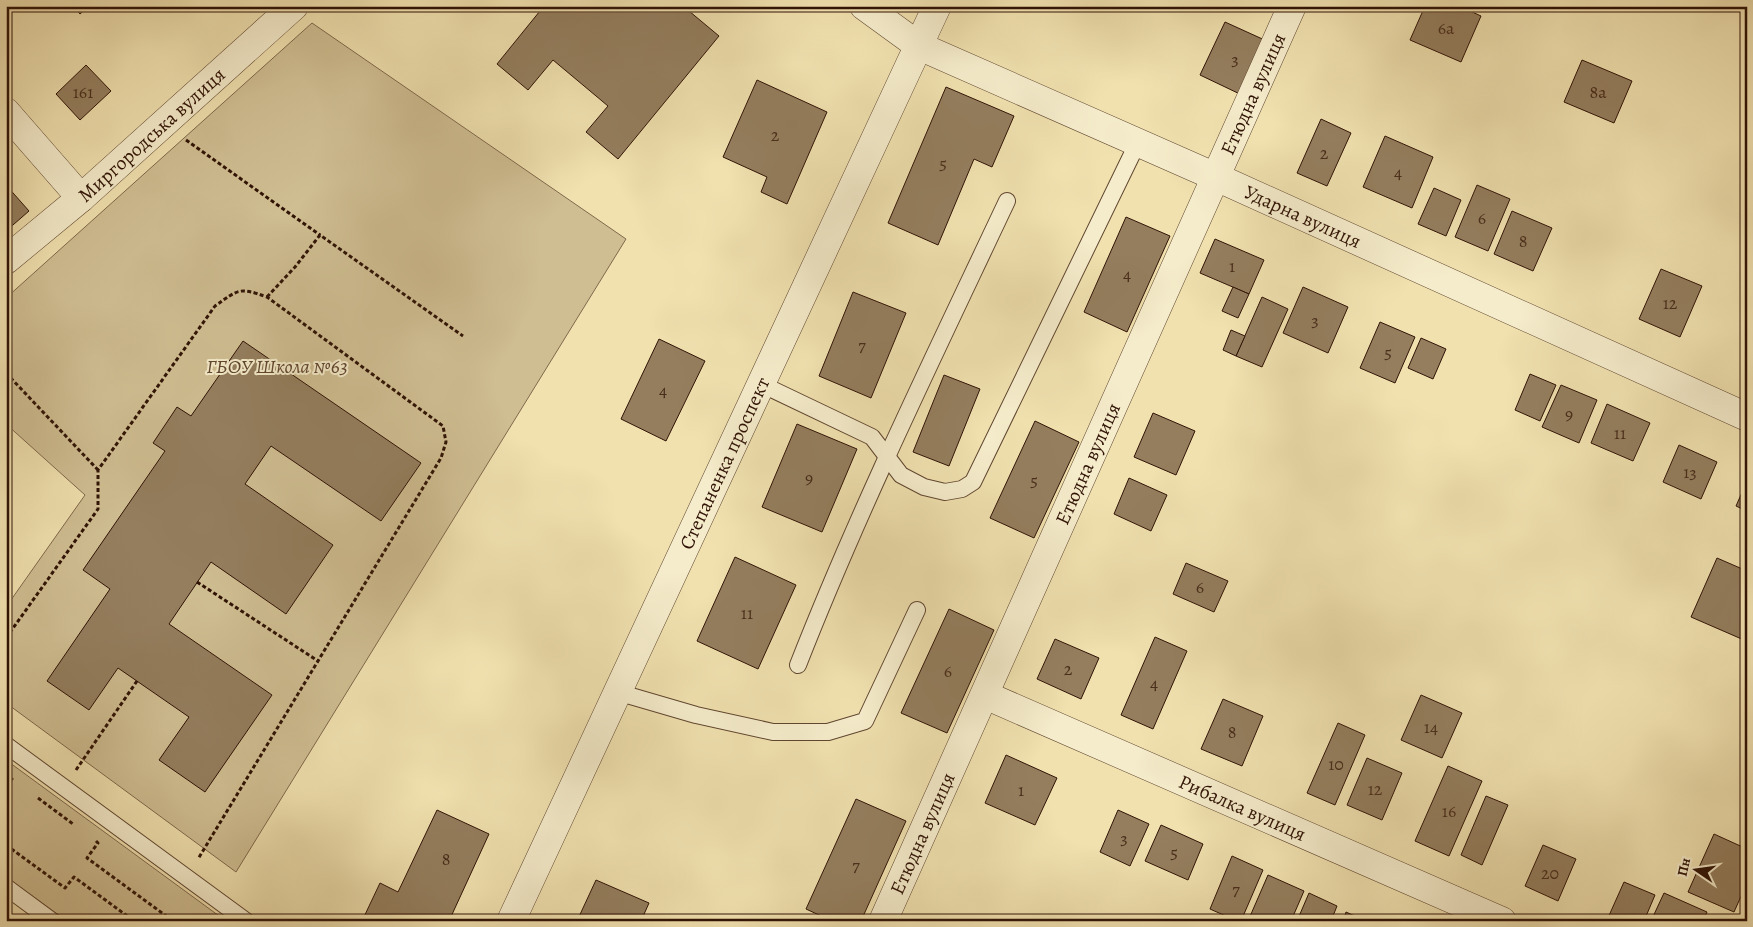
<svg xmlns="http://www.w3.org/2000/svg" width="1753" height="927" font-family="Alegreya,serif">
	<rect width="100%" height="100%" fill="#f0e1af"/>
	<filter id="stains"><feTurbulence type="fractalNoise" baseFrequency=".004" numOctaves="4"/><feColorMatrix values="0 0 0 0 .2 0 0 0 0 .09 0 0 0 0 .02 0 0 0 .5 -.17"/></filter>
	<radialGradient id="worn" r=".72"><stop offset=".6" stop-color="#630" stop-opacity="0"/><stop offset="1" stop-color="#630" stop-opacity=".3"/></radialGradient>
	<!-- green -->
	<g fill="#cfbe92" stroke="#80684c">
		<path d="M312,23L626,239L236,872L6,703V607L85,495L6,424V298Z"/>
		<path d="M6,760L226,921H67L6,877Z"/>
	</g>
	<!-- building -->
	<g fill="#947e5e" stroke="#301306">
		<path d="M73,6H89L80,14Z"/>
		<path d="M544,6H683L719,36L618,159L586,132L608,106L553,60L528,90L497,64Z"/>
		<path d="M1425,6H1459L1481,16L1461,62L1410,40Z"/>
		<path d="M1225,22L1269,42L1244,96L1200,75Z"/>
		<path d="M1582,60L1632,81L1614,123L1564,102Z"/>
		<path d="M86,65L111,91L80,120L56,94Z"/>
		<path d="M757,80L827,112L787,204L761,192L767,177L723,157Z"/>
		<path d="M946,87L1014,116L992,167L974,159L938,245L888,223Z"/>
		<path d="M1321,119L1351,133L1327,186L1297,173Z"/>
		<path d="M1385,136L1433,157L1412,208L1363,187Z"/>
		<path d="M6,185L29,211L6,231Z"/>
		<path d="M1477,185L1510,199L1488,251L1455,237Z"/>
		<path d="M1434,188L1461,200L1446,236L1418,224Z"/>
		<path d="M1512,211L1552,228L1533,271L1494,254Z"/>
		<path d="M1126,217L1170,236L1127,332L1084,312Z"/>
		<path d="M1215,239L1264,260L1249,294L1200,273Z"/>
		<path d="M1661,269L1702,286L1680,337L1639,319Z"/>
		<path d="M1233,287L1249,294L1238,318L1222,311Z"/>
		<path d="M1303,287L1348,307L1328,353L1283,333Z"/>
		<path d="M853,292L906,313L871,398L819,376Z"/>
		<path d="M1262,297L1288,309L1262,367L1236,356Z"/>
		<path d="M1380,322L1415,337L1395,383L1360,368Z"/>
		<path d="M1231,330L1245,336L1236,356L1223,350Z"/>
		<path d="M1421,338L1446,349L1433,379L1408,368Z"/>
		<path d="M659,339L705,361L666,441L621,419Z"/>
		<path d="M243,341L421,463L381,521L271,446L245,484L333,545L286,614L211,562L169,624L272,695L205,792L159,760L189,717L118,668L89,710L47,681L110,589L83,570L165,451L153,443L177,407L191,416Z"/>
		<path d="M1530,374L1556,385L1540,421L1515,410Z"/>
		<path d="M944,375L980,389L949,466L913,452Z"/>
		<path d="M1561,385L1597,400L1579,443L1542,427Z"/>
		<path d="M1607,404L1650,423L1633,461L1591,443Z"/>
		<path d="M1153,413L1195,431L1176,475L1134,457Z"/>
		<path d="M1035,421L1079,442L1034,538L990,518Z"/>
		<path d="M797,424L857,449L822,532L762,507Z"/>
		<path d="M1679,445L1717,462L1701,499L1663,482Z"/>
		<path d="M1129,478L1167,495L1151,531L1114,514Z"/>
		<path d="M1747,481V511L1736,506Z"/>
		<path d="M735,557L796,585L758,669L697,641Z"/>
		<path d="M1717,558L1747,571V633L1744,640L1691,617Z"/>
		<path d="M1186,563L1228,581L1214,612L1173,594Z"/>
		<path d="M949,609L994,630L947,733L901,713Z"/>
		<path d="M1155,637L1187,651L1153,729L1121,715Z"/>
		<path d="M1055,639L1099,658L1081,699L1037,679Z"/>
		<path d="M1421,695L1462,713L1442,758L1401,740Z"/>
		<path d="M1223,699L1263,716L1242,766L1201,749Z"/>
		<path d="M1338,723L1365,735L1335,805L1307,793Z"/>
		<path d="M1006,755L1057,778L1035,825L985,803Z"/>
		<path d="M1367,758L1402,773L1382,820L1347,805Z"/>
		<path d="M1448,766L1482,781L1449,856L1415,841Z"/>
		<path d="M1486,796L1508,805L1482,865L1461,855Z"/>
		<path d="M856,799L906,821L861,921H832L806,909Z"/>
		<path d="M437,810L489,834L449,921H362L380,883L398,892Z"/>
		<path d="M1118,810L1149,824L1130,866L1100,852Z"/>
		<path d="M1161,825L1203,844L1188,880L1145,861Z"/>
		<path d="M1714,834L1747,849V883L1734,912L1688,892Z"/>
		<path d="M1543,845L1576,859L1558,901L1525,886Z"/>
		<path d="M1232,856L1263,870L1241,921H1237L1210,909Z"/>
		<path d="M1268,875L1304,891L1291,921H1248Z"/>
		<path d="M596,880L649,903L641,921H577Z"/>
		<path d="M1624,882L1655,895L1644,921L1607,920Z"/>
		<path d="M1309,893L1337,906L1331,921H1297Z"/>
		<path d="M1664,893L1707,912L1703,921H1651Z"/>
		<path d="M1346,912L1366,921H1343Z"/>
	</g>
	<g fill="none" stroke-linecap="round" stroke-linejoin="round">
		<defs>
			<g id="lane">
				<path d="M761,384L872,437L901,475L924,487L945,492L962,489L973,482L1138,142"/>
				<path d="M798,665C860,507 935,354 1007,201"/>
				<path d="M617,692L696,715L773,732H828L865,721L917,610"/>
				<path d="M6,745L246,921"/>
				<path d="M6,887L52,921"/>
			</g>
			<g id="street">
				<path id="s1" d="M864,6L919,46L1216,177L1747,417"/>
				<path d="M6,112L81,198"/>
				<path id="s2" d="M6,260L81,198L294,6"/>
				<path id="s3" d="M985,695L1502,921"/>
				<path id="s4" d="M511,921L937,6"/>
				<path id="s5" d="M883,921L1292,6"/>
			</g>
		</defs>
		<!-- lane casing -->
		<use href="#lane" stroke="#604630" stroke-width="18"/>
		<!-- street casing -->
		<use href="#street" stroke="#604630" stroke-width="29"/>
		<!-- path -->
		<g stroke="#301306" stroke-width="3" stroke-dasharray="4 2.5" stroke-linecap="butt">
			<path d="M186,140L320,235"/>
			<path d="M267,297L295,267L320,235L463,336"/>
			<path d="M6,373L98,470"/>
			<path d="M197,582L318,661"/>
			<path d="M6,638L98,509V470L215,306C239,289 239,287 267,297L443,426L446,442L441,458L198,859"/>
			<path d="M76,770L137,681"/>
			<path d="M6,783L10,778L13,780"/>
			<path d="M38,798L73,824"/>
			<path d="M96,841L98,843L87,858L173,921"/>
			<path d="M6,845L65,888L74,877L134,921"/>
		</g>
		<!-- lane -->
		<use href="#lane" stroke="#f5eccb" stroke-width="16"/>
		<!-- street -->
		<use href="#street" stroke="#f5eccb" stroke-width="28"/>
	</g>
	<g text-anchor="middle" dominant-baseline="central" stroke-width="4" stroke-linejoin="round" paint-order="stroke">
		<!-- number labels -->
		<g font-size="18" fill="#492e1c">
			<text x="1446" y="28">6а</text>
			<text x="1235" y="59">3</text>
			<text x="83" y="92">161</text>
			<text x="1598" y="92">8а</text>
			<text x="775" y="135">2</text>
			<text x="1324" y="153">2</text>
			<text x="943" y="163">5</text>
			<text x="1398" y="172">4</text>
			<text x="1482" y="218">6</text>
			<text x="1523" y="241">8</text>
			<text x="1232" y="266">1</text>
			<text x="1127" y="274">4</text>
			<text x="1670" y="303">12</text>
			<text x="1315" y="320">3</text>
			<text x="862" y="345">7</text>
			<text x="1388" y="352">5</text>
			<text x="663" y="390">4</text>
			<text x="1569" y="414">9</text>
			<text x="1620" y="433">11</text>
			<text x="1690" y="472">13</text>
			<text x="809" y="478">9</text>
			<text x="1034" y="480">5</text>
			<text x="1200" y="587">6</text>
			<text x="747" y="613">11</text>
			<text x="1068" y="669">2</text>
			<text x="948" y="671">6</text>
			<text x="1154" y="683">4</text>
			<text x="1431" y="727">14</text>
			<text x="1232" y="732">8</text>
			<text x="1336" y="764">10</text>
			<text x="1375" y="789">12</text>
			<text x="1021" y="790">1</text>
			<text x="1449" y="811">16</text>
			<text x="1124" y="838">3</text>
			<text x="1174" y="852">5</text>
			<text x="446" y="859">8</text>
			<text x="856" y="865">7</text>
			<text x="1550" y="873">20</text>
			<text x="1236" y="889">7</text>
		</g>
		<!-- street labels -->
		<g font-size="20" fill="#301306" stroke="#f5eccb">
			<text stroke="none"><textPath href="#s5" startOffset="906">Етюдна вулиця</textPath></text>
			<text stroke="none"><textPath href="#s2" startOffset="192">Миргородська вулиця</textPath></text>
			<text stroke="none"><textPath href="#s1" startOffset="488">Ударна вулиця</textPath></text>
			<text stroke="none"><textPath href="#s4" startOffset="505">Степаненка проспект</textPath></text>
			<text stroke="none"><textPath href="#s5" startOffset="501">Етюдна вулиця</textPath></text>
			<text stroke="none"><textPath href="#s3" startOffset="281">Рибалка вулиця</textPath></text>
			<text stroke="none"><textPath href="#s5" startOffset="96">Етюдна вулиця</textPath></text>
		</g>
		<!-- park labels -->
		<g font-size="20" font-style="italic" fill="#604630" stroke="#f5eccb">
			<text x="277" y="366">ГБОУ Школа №63</text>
		</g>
	</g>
	<!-- margin -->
	<rect width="1753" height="927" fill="none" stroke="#f0e1af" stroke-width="25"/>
	<rect x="8" y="8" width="1738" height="912" fill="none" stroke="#301306" stroke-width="2.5"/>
	<rect x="12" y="12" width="1728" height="902" fill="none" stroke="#301306"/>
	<!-- north arrow -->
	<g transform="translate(1696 870) rotate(283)" stroke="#f5eccb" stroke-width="4" paint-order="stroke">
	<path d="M0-4L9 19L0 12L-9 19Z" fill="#301306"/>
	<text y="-8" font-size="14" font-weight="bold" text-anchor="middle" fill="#301306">Пн</text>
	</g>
	<rect width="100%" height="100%" filter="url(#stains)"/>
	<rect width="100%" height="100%" fill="url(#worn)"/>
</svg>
